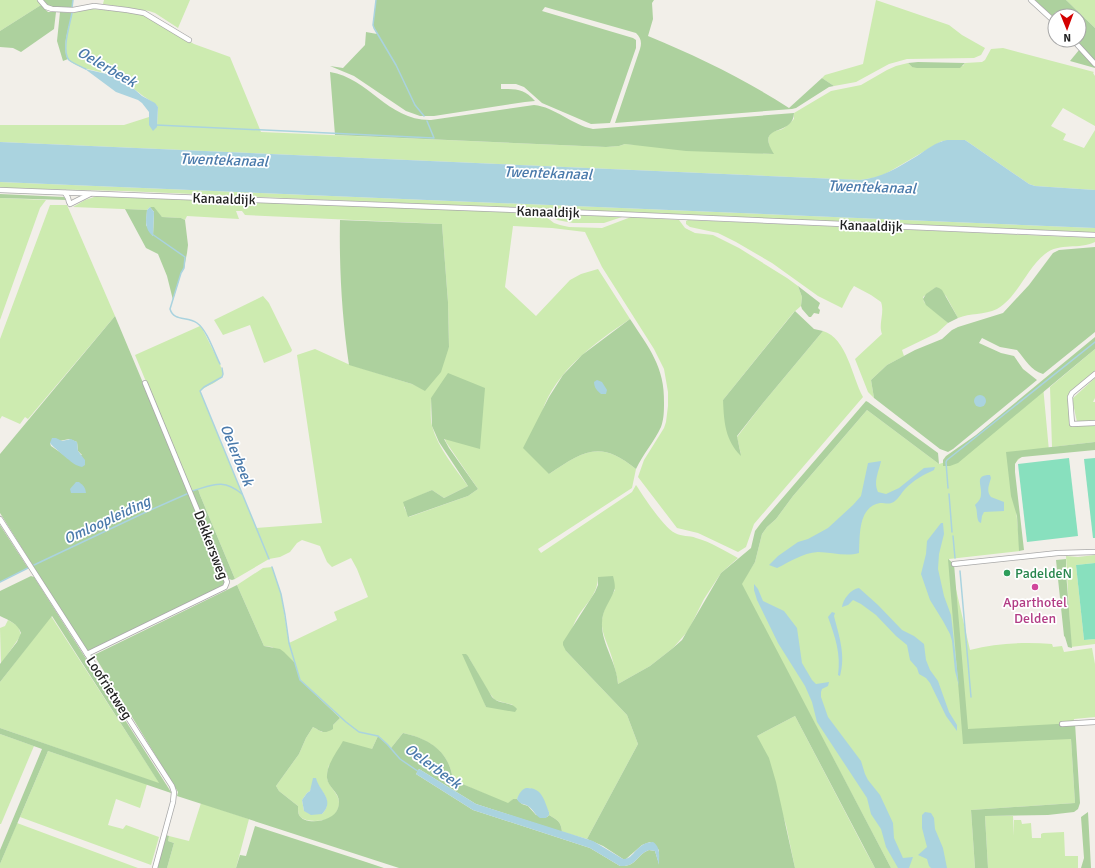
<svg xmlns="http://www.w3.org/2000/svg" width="1095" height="868" font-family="Signika,sans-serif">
	<rect width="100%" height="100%" fill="#f2efe9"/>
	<!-- grass -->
	<g fill="#cdebb0" fill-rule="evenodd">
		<path d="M0,0H37L41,5L0,31Z"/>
		<path d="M104,0H190L178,28L155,13L149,11L103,4Z"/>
		<path d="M876,0L949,25L962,35L985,48L981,55L974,58L907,59L889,64L856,82L834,86L822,78L825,75L863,64Z"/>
		<path d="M1066,0H1095V28Z"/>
		<path d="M92,9L140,13L151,18L194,44L230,57L261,132L606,147L619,146L625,144L773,154C769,147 764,135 775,131C778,130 781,130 784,128C788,125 791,122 794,119V113L831,91L861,85L887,70L896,66L908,63L912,67L963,66L965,63L982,62L985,60L991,49L1003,48L1094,72L1093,73L1095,76V126L1063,108L1051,126L1066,134L1063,140L1084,148L1095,130V190L1035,186L1029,184L965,140L942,141L887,173L878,177L860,180L0,142V125H124L149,117V125L157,127L158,107C151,100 145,98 138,92C130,86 122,79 113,75C101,71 70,69 66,55C63,44 70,24 72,13Z"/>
		<path d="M0,182L1095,228V233L123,191L0,188Z"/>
		<path d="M97,196L214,201H239L541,213L554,223L560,225L569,227L602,228L631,217L679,220L685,228L695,233L713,235L739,248L787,278L798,286L802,297L801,306L793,313L723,400L741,455L737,437L763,403L823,331C847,338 852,377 863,397L754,524L746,547L738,552L698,533L677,528L638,477L644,460L664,428L666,422L668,406V392L664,369L654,349L602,267L585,232L552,228L513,226L505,287L536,316L570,280L581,274L598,269L630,319C596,342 555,371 542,412L549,474C583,451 600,439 636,469L632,488L538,549L541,553L632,492L636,485C644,497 663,527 675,533C682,537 689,535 696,538C711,542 725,551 738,558L721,573L704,599L688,631L673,648L650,666L618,684C618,679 616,674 615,669C607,632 590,628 615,590L604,577H598C598,597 581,607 574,624C570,632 569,642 566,651L627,715L638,744L587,839L562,832C561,821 557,820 549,815V812L530,788L523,790L517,799H513L508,804L453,780C449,751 429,739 403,733L391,748L378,736L372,749L329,765C328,769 327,774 327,778C329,790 347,797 335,814C330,822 304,824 299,815C298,813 298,808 298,806L279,791L276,786L299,754L306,738L313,727L322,732L333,725L340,718L300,680L295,663L272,647L264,646L237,585L263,568L272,567L281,594L289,643L337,620L334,612L368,597L357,569L351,558L332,567L327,562L320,546L302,540L297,543L290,552L280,557L269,559L235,579L200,495L198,489L192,491L187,481L135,355L200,326L203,330L220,364L223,374C219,383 207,385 200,391L256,528L322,523L297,355L315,349L348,364L412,384L425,390L449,347L448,302L442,224L245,215L242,211H236L239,219L187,216L185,220L181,218L162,217L150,207L147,210L73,207L85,200ZM431,397L446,442L478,489L468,496L409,517L404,507L419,496L432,490L444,498L468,486C455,468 438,448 432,426C430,417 431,407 431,397ZM468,656L487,690L495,700L513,705L486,707ZM315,778C319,791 335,800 322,814L304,811L302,800L307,793L310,791Z"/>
		<path d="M0,198L46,200L40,208L0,320Z"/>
		<path d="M50,205H67L115,316L28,419L25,417L20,424L2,416L0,419V339Z"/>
		<path d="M547,213L622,217L604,223H573L557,220Z"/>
		<path d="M688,220L1095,238V242C1079,250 1060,242 1045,254C1026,269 1018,297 997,309C984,315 970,313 958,318L946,296L936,287L923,297L924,302L948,323L937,333L902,350L904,356L887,365L871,380L874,398L868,392L855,359L882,334C878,324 885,313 881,302L871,295L854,286L850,292L842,308L818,296L772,263L736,242L718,233L690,227L686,224V221Z"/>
		<path d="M263,296L269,303L292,350L291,352L264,363L250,325L223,335L214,320Z"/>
		<path d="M1095,349V371L1071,391C1065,399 1070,416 1071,425L1095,424V442L1052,447L1050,387Z"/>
		<path d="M1095,378V398L1093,402H1095V422H1077L1072,399Z"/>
		<path d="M1043,386L1049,451L1025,453L1012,466L1020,551L949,559L970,650C997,643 1025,642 1052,644L1053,647L1062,646L1064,652L1092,648L1095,664V717L1074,719L1071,739L1075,803L971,810L975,868H891L741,584L755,562L762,534L767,527L776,519L793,496L867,410L939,464L949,461Z"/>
		<path d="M1095,555V563L1076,565L1084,640L1095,639V644L1071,647L1066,556L1078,557Z"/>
		<path d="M51,616L160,784L0,728V682Z"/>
		<path d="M8,620L18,626L21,635L1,664L0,628L5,626Z"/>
		<path d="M795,716L864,848L875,868H795L786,825L757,736Z"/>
		<path d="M0,734L34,746L1,824H0Z"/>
		<path d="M48,751L147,784L140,808L116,799L108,825L123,829L126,825L159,837L151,865L20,817Z"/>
		<path d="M201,803L249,819L236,868H167L174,843L168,841L169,836L189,841Z"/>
		<path d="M985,816H1013L1014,836V820H1021L1022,824L1031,823L1032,838H1041V834L1043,833L1064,832L1065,856H1078V868H988Z"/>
		<path d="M17,823L138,868H0V864Z"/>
	</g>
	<!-- forest -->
	<g fill="#add19e" fill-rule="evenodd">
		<path d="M43,0H73L72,8L50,7Z"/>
		<path d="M376,0H654L652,3L653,19L648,36C697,56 744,79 789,108L822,78L834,86L829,87L796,108L792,109L615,123L640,49C642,42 641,38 636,33L545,7L542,11L633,38L636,40V48L610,123L591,124L542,103L524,87L516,84H501V89C517,89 524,89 535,101L525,102L434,116H420L406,111L354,76L330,66L343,68L365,45L366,32L377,34L373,25Z"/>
		<path d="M1035,0H1066L1095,28V61L1076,40H1079V16H1055V19Z"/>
		<path d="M41,5L48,12H56L54,29L21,52L13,48L0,47V31Z"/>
		<path d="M60,12L72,13C70,26 61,46 68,59L63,61L57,41Z"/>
		<path d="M1079,50L1095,67V68L1070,61Z"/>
		<path d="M918,62L965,63L960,68H917L912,67L908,63Z"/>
		<path d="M330,72C369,78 388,121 431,120L534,105C555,107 572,125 593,129L794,113C793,138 754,122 774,154L686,151L625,144L619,146L606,147L335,135Z"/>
		<path d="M0,194L64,197L66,200L0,198Z"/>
		<path d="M150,207H154L162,217L181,218L185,220L188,245L187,253L184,268L181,273L173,300L167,276L158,254L146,248L125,209L147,210L146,225L153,236L154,212Z"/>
		<path d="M340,220L442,224L448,302L449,347L441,372L425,391L412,384L349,365C342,318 339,267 340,220Z"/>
		<path d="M1095,247V332L1043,374C1030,370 1026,360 1017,350L1000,347L982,338L979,343L1001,353L1014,356L1023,369L1037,380L953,449L948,452L940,449L874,398L871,380L887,365L915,350L942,339L952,330L958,327L1003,313L1029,285L1053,253L1059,250Z"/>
		<path d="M798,286L820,303L818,308L820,310L819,314L814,313L811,317H809L802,309L801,306L802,297Z"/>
		<path d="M936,287L939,288L942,290L958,318L948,323L926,305L923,299L926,294Z"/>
		<path d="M795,311L814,329L823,331L763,403L737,436L741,456C725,440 724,422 723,400Z"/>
		<path d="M115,316L226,581L223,586L87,652L0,513V454ZM69,439L77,442L78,451L82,455L67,457L51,446L50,443Z"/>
		<path d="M630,319C649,348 665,367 664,403C664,410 664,419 661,427C654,442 643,454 636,469C600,439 583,451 549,474L523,448L549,397L563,375L582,355Z"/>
		<path d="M1095,337V349L958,463L950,466H943V460L946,456L976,435Z"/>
		<path d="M448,373L485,388L480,449L444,439L449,448L478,489L468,496L408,517L403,502L432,490L444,498L468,486L439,442L432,426L431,398Z"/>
		<path d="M866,401L868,402L938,453L939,464L867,410L793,496L776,519L767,527L762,534L755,562L742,584L891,868H875L795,716L757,736L769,758L776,782L795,868H399L177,796L178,792L94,655L237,585L264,646L280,649L284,652L295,663L300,680L340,718L333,725V729C323,735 321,731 313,727L306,738L299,754L276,786L279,791L298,806C298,809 298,813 299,815C305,826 334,822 338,808C343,793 328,789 327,778C326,765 337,752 343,741L372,749L378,736L391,748L403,733C430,739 449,751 453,780L508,803L513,799H517L522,804L528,806L536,815L547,817L549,815C557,820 561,821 562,832L476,804L419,769L416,774L473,810L590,848L620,866C637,867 636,855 649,850L655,851L659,864V850L650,842L642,845L626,859H623L603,846L587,839L638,744L627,715L566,651L563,645V642L595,592L598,585V577L613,576C614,580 616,587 614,591C610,602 602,610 602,623C601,643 617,663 618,684L650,666L673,648L682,640L721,573L751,548L755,531L761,523Z"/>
		<path d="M1095,442V450L1022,457L1018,459L1015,464V472L1024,550L1019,551L1017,516L1011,496L1006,452Z"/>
		<path d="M198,489L200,495L235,579L232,580L229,579L192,491Z"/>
		<path d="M0,525L28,568L0,582Z"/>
		<path d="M948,559L954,564L968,729L1075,723L1080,803L1078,809L1074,812L1048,815L985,816L988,868H975L971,810L1075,803L1071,739L963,744Z"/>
		<path d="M1066,559V572L1072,648L1068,647L1065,637L1064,636L1056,560Z"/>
		<path d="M31,576L34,577L171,792V793L48,751L0,864V850L42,749L0,734V728L159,783L52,616L0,682V664L17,642L21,633C17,623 10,621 0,616V591Z"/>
		<path d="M462,654H466L468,656L492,697C499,705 511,701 517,709L515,712L486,707Z"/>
		<path d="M1088,812L1091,868H1081L1084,858L1081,817Z"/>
		<path d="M255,826L366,862L384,868H236L240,855L246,856Z"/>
		<path d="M166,835L169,836L168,841L174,843L167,868H157Z"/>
	</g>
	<!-- pitch -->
	<g fill="#88e0be">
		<path d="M1069,458L1078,536L1027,542L1018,464Z"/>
		<path d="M1095,458V538H1093L1084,459Z"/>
		<path d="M1095,563V639L1084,640L1076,565Z"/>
	</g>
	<!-- water -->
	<g fill="#aad3df">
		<path d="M85,69L111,75L119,78L126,82L142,96L155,103L158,107L157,127L153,131L149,125V112L142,103L138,100L116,92Z"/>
		<path d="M947,140H965L1029,184L1035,186L1095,190V228L0,182V142L860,180C881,178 899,167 917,156C926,150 936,142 947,140Z"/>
		<path d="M150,207L154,212L153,236C144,229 146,220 147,210Z"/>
		<path d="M597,380L602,382L607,390L606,394H601C597,391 594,387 594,382Z"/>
		<circle cx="980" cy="401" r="6"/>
		<path d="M52,438H56L62,441L71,439L77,442L78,451L85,460V465L82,467C79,466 78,466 76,465C73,464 51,445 50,443Z"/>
		<path d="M881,461C879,471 873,482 878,492L886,494L899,488L924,468L935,467L934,470C923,475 914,480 905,489C902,492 899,498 895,501C890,505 886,503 880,503C858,507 860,535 859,553C846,557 831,552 818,552C802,553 790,562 777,568L769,565L778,556L798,542L808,539L828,528L853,505L861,496L868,463Z"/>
		<path d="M990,475L991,478C989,485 986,491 991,497L1004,502V511L984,512L982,516L981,523L979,522C976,517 978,511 975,505C978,502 981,499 981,494C982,485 974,475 990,475Z"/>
		<path d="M76,482H79C84,486 85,487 86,493H71L70,489Z"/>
		<path d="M941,523H943L944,534L939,554L938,569L944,596L951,615L959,686L955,671L952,641L950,634L943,621L930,600L921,574L926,554L927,541Z"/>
		<path d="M754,584L758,589L763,601L784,611L797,628L802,663L812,680L816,684L829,682L828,686L822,689L821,692V697L828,717L861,761L865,774L868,780L880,795L893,823L894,838L903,858L913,857L909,868H898L886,847L881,829L871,814L867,798L817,722L812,702L805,686L778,643L757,600L754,590Z"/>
		<path d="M859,588L878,605L902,630L914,636L924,644L926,660L930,670L938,681L949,712L957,725V731L946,716L930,683L926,678L919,674L917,668L910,660L907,645L896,636L876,615L861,604L853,600L848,605L842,607C843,599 851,589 859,588Z"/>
		<path d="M832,612L835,613L834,616C839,636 846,655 840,676L838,675C841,653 835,637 828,617Z"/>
		<path d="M419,769L476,804L593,841L623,859C634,860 636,842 653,842C661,847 659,857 659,865L655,851L649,850C636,855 637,867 620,866L590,848L473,810L416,774Z"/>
		<path d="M313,778H316C319,791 336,800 322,814L311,815L304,811L302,800L307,793L310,791Z"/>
		<path d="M526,788C542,787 544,800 549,812V815L546,818H540C535,815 533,809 528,806C523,803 520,805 517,799C519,794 521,790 526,788Z"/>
		<path d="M925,812L931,813L934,818L935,829L943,848L947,868H931L929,866L927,859L918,855L927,847L922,828V815Z"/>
	</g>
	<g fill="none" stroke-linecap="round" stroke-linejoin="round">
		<!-- stream -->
		<g stroke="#aad3df" stroke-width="1.5">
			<path d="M376,0L373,25L374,28L396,65L415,105L424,116"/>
			<path d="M72,8L73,0"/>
			<path d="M72,13C70,24 61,51 69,60C74,64 80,66 86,69"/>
			<path d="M156,125L434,138L427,121"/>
			<path d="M152,234L185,257L184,268L181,273L170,309C174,322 187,316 197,323C207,330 214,352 220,364"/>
			<path d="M222,368L223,374L222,377L204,387L200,391L269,559"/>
			<path d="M948,488L946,462L947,460L1095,342"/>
			<path d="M192,491C213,485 223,478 242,494"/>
			<path d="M949,494L952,532"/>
			<path d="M953,536L955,558"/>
			<path d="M34,565L146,512L189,493"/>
			<path d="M272,567L281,594L285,615L289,643L300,680L346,722L359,732L378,736L387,744L400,759L419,772"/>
			<path d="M960,571L971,697"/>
			<path d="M0,582L28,568"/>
		</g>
		<defs>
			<g id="street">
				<path d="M40,0L46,7L52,9L73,10L94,6L127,10L144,13L189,40"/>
				<path d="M1031,0L1055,22"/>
				<path d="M1073,40L1095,64"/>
				<path d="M0,190L616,214L1095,235"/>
				<path d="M65,193L68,198L69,202"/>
				<path d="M70,204L90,194"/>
				<path d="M1095,374L1072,393L1070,397L1072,424L1095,423"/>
				<path d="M0,519L172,786L174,792L173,802L155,868"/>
				<path d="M954,564L1058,553L1095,552"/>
				<path d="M87,654L225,587L227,582L145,383"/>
				<path d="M1062,724L1095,722"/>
			</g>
		</defs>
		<!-- street casing -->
		<use href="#street" stroke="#a9a9a9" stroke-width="6"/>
		<!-- street -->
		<use href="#street" stroke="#fff" stroke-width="4.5"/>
	</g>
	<!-- markers -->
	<circle fill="#2e9e5b" stroke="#fff" stroke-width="1.5" cx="1007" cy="573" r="4"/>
	<circle fill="#d1479c" stroke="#fff" stroke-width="1.5" cx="1035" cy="587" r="4"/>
	<g text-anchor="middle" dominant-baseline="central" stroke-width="3.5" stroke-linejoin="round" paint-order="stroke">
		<!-- street labels -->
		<g font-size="14" fill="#222" stroke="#fff">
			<text transform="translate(224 199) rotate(2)">Kanaaldijk</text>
			<text transform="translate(548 212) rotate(2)">Kanaaldijk</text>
			<text transform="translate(871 226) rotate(2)">Kanaaldijk</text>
			<text transform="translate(211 545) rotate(69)">Dekkersweg</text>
			<text transform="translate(109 688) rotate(57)">Loofrietweg</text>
		</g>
		<!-- leisure labels -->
		<g font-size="14" fill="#27864d" stroke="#fff" text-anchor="start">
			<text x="1015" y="573">PadeldeN</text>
		</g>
		<!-- hotel labels -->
		<g font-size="14" fill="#b23c85" stroke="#fff">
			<text x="1035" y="602">Aparthotel<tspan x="1035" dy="16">Delden</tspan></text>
		</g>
		<!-- water labels -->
		<g font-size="15" font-style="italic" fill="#4a7aab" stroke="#fff">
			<text transform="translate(107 67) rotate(30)">Oelerbeek</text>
			<text transform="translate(224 160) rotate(2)">Twentekanaal</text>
			<text transform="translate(548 173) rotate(2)">Twentekanaal</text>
			<text transform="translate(872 187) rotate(2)">Twentekanaal</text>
			<text transform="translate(237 455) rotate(68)">Oelerbeek</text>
			<text transform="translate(107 520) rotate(-25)">Omloopleiding</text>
			<text transform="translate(433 766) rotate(36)">Oelerbeek</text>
		</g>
	</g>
	<!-- north arrow -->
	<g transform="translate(1067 28) rotate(179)"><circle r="19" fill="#ffffff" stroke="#a7a7a7"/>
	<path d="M0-3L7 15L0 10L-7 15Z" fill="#d40000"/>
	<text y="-6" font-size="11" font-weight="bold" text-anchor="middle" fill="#222222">N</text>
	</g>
</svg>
